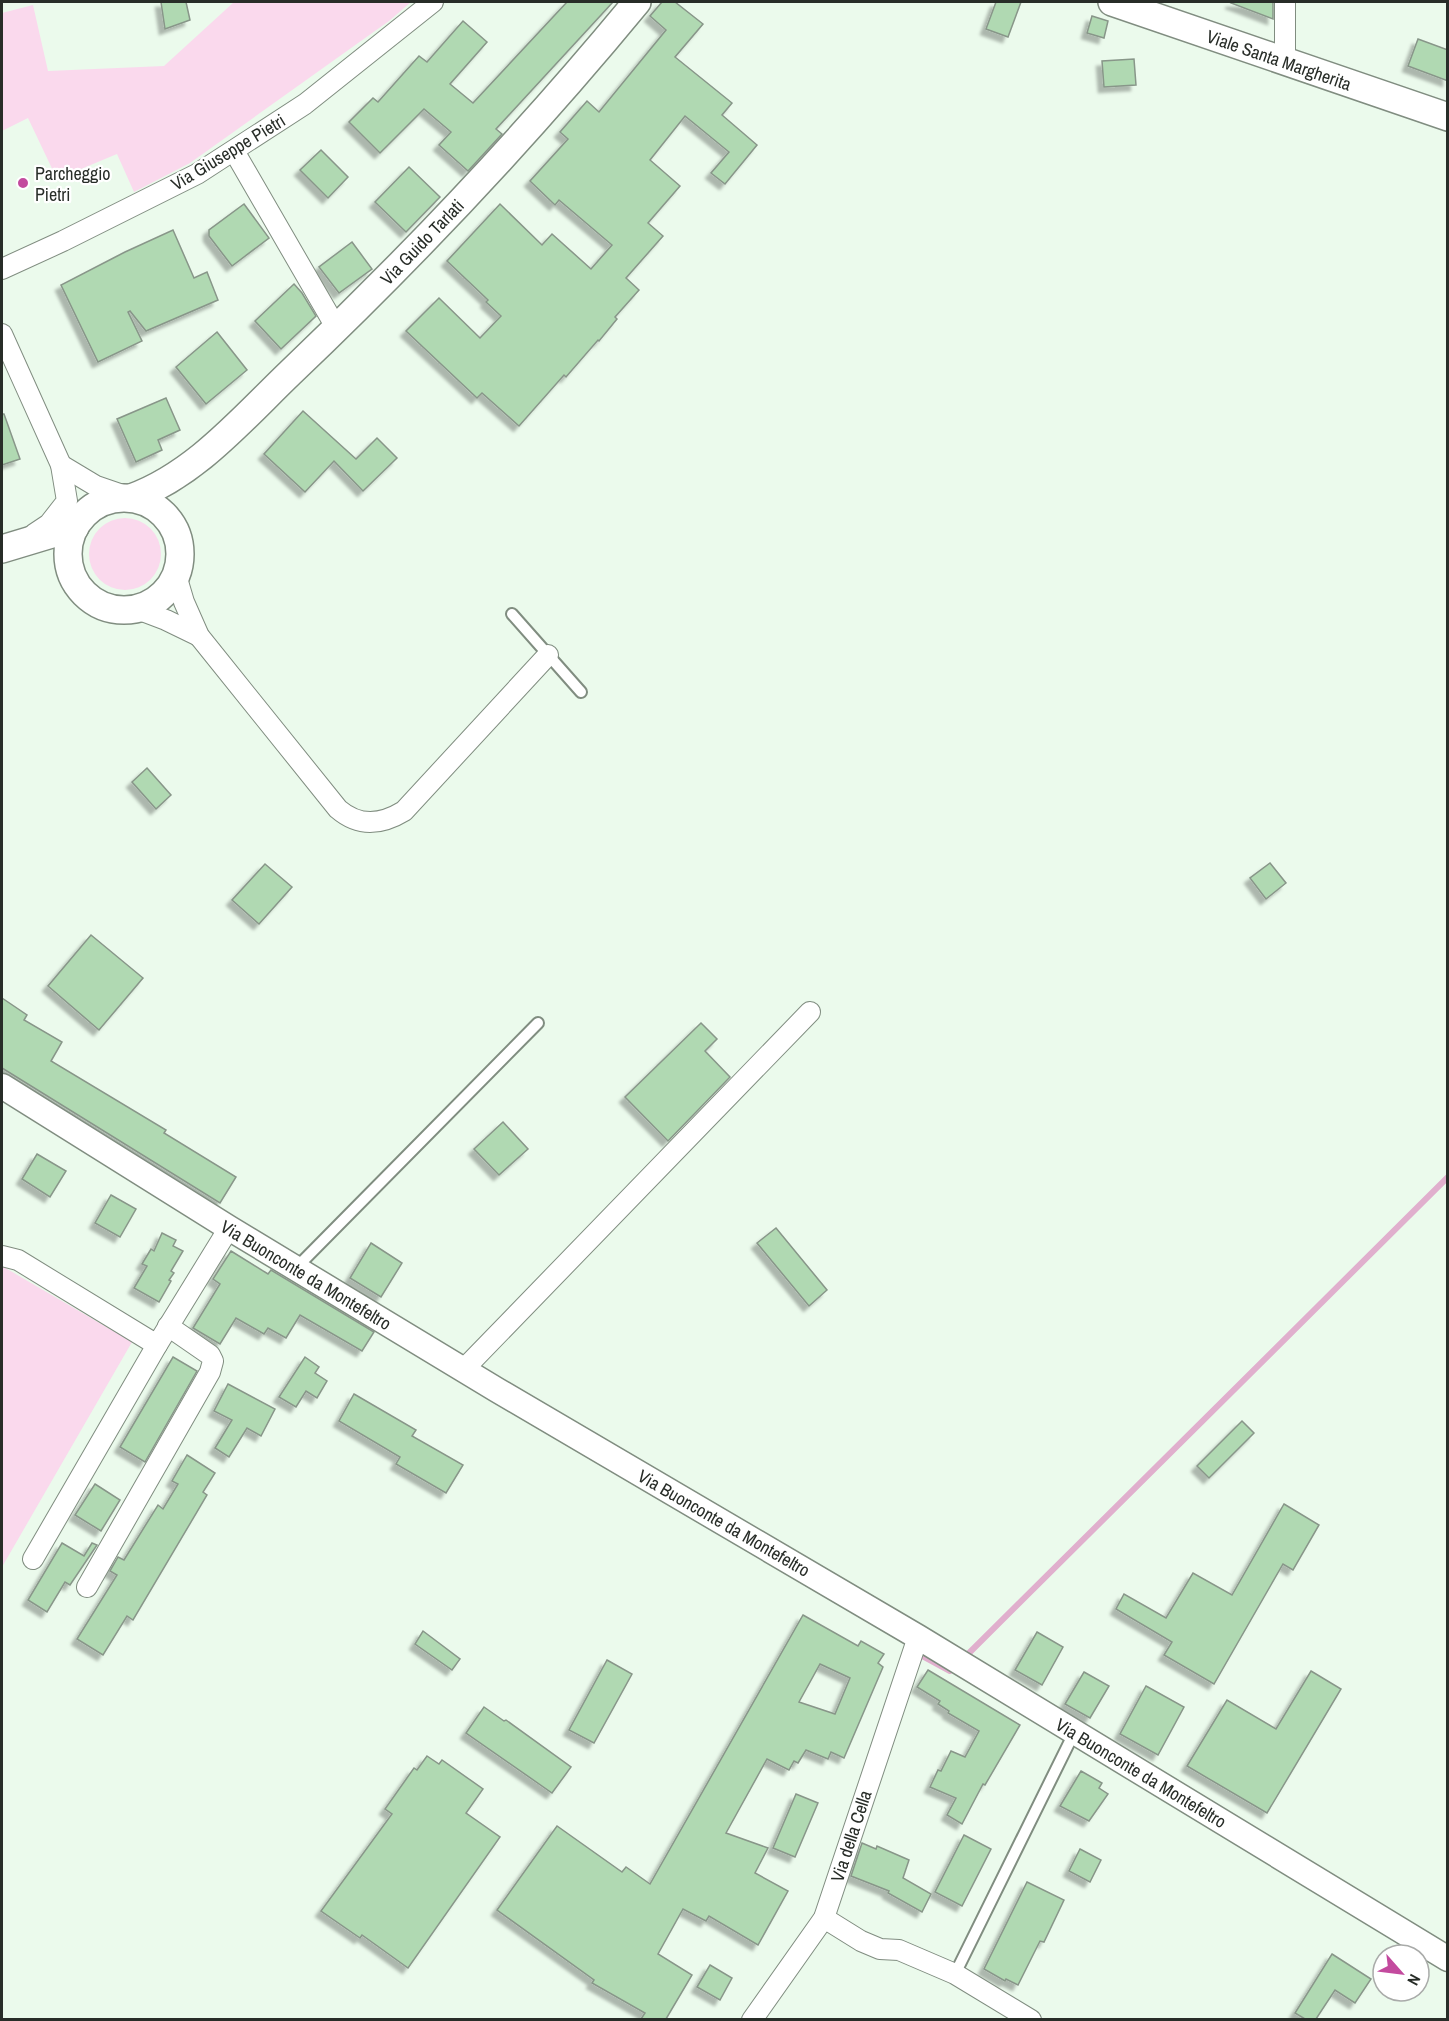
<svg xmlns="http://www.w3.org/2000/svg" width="1449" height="2021" font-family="'Archivo Narrow',sans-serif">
	<defs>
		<filter id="shadow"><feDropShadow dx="-5.5" dy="5.5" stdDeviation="1.5" flood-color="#0004"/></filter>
	</defs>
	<rect width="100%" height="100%" fill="#ebfaec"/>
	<!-- green -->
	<g fill="#fad9ed">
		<path d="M234,2H411L389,21L190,163L134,192L117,154L57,179L28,118L2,131V13L33,5L48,71L164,66Z"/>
		<circle cx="125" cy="554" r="36"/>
		<path d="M2,1266L132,1342L2,1567Z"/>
	</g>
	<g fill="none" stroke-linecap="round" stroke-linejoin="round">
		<!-- stream -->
		<g stroke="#e0afcd" stroke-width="6">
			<path d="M917,1653L950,1671L956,1665"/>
			<path d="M964,1658L1448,1177"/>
		</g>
	</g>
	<!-- building -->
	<g fill="#b0d9b2" stroke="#889689" stroke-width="1.5" fill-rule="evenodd" filter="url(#shadow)">
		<path d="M161,2H186L190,20L165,29Z"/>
		<path d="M567,2H613L496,129L502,134L468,171L439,145L451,132L424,109L380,153L349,122L373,98L378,102L419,56L427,62L463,21L487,42L450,84L473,103Z"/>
		<path d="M662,2H675L703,24L675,57L732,103L722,115L757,145L725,184L711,173L729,152L685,116L650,160L680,186L648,223L663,236L626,278L639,290L615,317L617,319L599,341L598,340L566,377L564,375L519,426L482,393L477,398L406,331L439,298L480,338L501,316L486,302L488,300L447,261L500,204L542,245L552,234L591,269L612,245L559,200L555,205L530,181L568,139L560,132L587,101L599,112L666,30L650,16Z"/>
		<path d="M996,2H1021L1008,37L986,29Z"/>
		<path d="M1232,2H1273V19L1231,3Z"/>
		<path d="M1092,16L1108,21L1104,38L1087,33Z"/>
		<path d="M1418,39L1448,50V81L1408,66Z"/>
		<path d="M1134,59L1136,85L1104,87L1102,61Z"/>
		<path d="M321,150L348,177L328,198L300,170Z"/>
		<path d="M409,167L440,197L406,232L375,202Z"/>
		<path d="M244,204L269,238L232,266L209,236V230Z"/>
		<path d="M173,230L194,278L207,272L218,300L146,331L130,311L128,312L142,341L98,362L61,285L125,252Z"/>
		<path d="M352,242L372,269L339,293L319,267Z"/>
		<path d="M294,284L302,293L316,316L281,349L255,321Z"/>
		<path d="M217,332L247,370L206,404L176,367Z"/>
		<path d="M166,398L180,430L158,440L162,450L136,462L117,419Z"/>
		<path d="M303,411L356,459L377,438L397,458L363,491L334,461L305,492L264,454Z"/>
		<path d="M2,414H4L20,459L2,465Z"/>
		<path d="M147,768L171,795L156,809L132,782Z"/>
		<path d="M1270,863L1286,883L1266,899L1250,878Z"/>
		<path d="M265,864L292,887L259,924L232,900Z"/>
		<path d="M91,935L143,978L99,1030L48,986Z"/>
		<path d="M2,998L27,1015L24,1020L62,1042L51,1061L166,1130L164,1133L236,1177L220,1203L2,1068Z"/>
		<path d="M701,1023L717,1039L705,1051L730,1077L668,1141L625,1097Z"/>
		<path d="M503,1122L528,1149L499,1175L474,1149Z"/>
		<path d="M37,1154L66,1171L50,1197L22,1179Z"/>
		<path d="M111,1195L136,1209L120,1237L95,1223Z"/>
		<path d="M776,1228L827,1290L809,1306L757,1243Z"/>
		<path d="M162,1233L176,1240L173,1246L183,1251L171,1271L174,1273L169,1280L171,1281L159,1302L134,1288L147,1266L142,1264L151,1249L154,1251Z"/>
		<path d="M371,1243L402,1263L381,1297L350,1278Z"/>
		<path d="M231,1251L268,1274L271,1270L374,1332L362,1351L300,1315L286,1338L268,1328L264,1334L236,1318L220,1344L193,1328L220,1284L213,1279Z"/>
		<path d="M173,1357L197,1371L145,1462L120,1447Z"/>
		<path d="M305,1357L319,1367L315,1373L327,1381L317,1398L306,1391L296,1407L279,1397Z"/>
		<path d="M228,1384L275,1409L261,1436L247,1428L229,1457L215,1448L232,1420L214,1411Z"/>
		<path d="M354,1394L416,1430L412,1436L463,1465L446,1493L396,1464L400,1457L339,1421Z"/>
		<path d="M1242,1421L1254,1433L1209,1478L1197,1466Z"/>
		<path d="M187,1455L215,1473L203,1492L207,1495L133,1620L127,1616L103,1655L77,1639L117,1575L110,1571L118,1557L124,1560L158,1505L163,1509L178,1484L172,1481Z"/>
		<path d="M95,1484L120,1500L101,1531L75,1515Z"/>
		<path d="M1284,1504L1319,1525L1293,1570L1283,1564L1214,1684L1164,1655L1172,1642L1116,1609L1124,1594L1166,1618L1193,1573L1232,1595Z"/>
		<path d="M62,1543L84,1556L92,1543L97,1545L70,1585L65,1582L47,1612L28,1600Z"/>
		<path d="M803,1615L858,1646L861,1641L884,1654L878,1663L883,1667L844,1758L831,1752L828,1759L806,1750L798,1763L794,1761L789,1770L767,1759L726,1833L768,1848L755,1873L788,1891L758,1945L709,1916L706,1921L683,1909L658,1954L692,1975L666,2019H641L645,2013L592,1983L594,1980L497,1910L557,1826L622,1872L626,1867L650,1884ZM820,1664L850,1678L835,1714L799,1702Z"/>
		<path d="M423,1631L460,1659L452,1670L415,1644Z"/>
		<path d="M1037,1632L1063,1647L1042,1685L1015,1670Z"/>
		<path d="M607,1660L632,1674L594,1743L569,1730Z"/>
		<path d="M928,1670L1020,1725L985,1785L983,1784L962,1824L947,1815L956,1798L930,1787L938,1770L941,1771L951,1751L965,1757L979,1731L948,1713L949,1711L938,1704L940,1701L917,1687Z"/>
		<path d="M1311,1671L1341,1689L1267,1813L1187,1766L1227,1700L1276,1729Z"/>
		<path d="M1084,1672L1109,1686L1090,1718L1065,1704Z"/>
		<path d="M1146,1686L1184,1707L1158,1755L1120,1734Z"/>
		<path d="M484,1707L504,1721L506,1720L571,1767L552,1793L466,1733Z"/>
		<path d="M427,1756L439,1764L442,1760L483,1789L466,1813L500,1837L408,1968L362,1935L360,1938L321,1911L392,1814L385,1809L414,1768L417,1770Z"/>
		<path d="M1081,1771L1102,1783L1099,1788L1108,1794L1089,1821L1060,1806Z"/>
		<path d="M796,1794L818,1803L795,1857L773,1848Z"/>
		<path d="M964,1835L991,1849L962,1906L935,1892Z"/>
		<path d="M862,1843L876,1849L877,1846L909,1860L903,1878L931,1894L922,1912L888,1893L889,1891L851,1876Z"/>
		<path d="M1080,1849L1101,1860L1090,1882L1069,1871Z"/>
		<path d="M1027,1882L1064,1900L1044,1942L1040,1941L1018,1985L1006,1979L1005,1981L984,1969Z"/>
		<path d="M1332,1954L1371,1979L1355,2003L1335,1990L1316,2019H1305L1295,2013Z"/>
		<path d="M710,1965L732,1978L720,2000L697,1987Z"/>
	</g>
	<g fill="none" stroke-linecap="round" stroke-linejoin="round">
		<defs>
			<g id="service">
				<path d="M512,614L581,692"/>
				<path d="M296,1268L538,1023"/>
				<path d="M955,1974L1074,1733"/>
			</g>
			<g id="minor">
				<path d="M1285,2V62"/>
				<path d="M234,151L337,329"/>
				<path d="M2,269L63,241L197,174L305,104L433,2"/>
				<path d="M2,334L61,465L67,501L49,524L34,534"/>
				<path d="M61,465L96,486L131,498"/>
				<path d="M176,575L184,602L199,636L338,809C359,827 381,825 404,811L548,655"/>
				<path d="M137,609L166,620L199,636"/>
				<path d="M2,1256L18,1260L157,1345L229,1228"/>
				<path d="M463,1370L810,1012"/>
				<path d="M33,1559L157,1345"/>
				<path d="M87,1587L210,1372L213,1361L210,1355L168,1326"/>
				<path d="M824,1918L861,1941L880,1949L899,1950L955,1974L1031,2020"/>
				<path d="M752,2020L824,1918L918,1637"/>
			</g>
			<path id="tertiary" d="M2,1086L229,1228L497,1390L918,1637L1448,1959"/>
			<g id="secondary">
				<path d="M1112,2L1448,117"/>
				<circle cx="124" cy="554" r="56"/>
				<path d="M131,498C195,475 242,419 290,373C413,256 529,133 637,2"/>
				<path d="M2,549L75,527"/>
			</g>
		</defs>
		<!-- service casing -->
		<use href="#service" stroke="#808d80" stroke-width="14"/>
		<!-- minor casing -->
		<use href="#minor" stroke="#808d80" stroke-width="22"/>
		<!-- tertiary casing -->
		<use href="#tertiary" stroke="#808d80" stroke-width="27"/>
		<!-- secondary casing -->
		<use href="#secondary" stroke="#808d80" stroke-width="30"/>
		<!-- service -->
		<use href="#service" stroke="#fff" stroke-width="10"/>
		<!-- minor -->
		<use href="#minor" stroke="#fff" stroke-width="20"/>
		<!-- tertiary -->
		<use href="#tertiary" stroke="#fff" stroke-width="24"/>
		<!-- secondary -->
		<use href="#secondary" stroke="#fff" stroke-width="27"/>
	</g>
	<!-- markers -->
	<circle fill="#c34a9e" stroke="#fff" stroke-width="2" cx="23" cy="183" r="6"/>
	<g text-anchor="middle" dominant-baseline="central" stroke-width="4.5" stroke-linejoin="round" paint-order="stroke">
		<!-- street labels -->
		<g font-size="18" fill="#282d28" stroke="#fff">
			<text transform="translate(1279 60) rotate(19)">Viale Santa Margherita</text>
			<text transform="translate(228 152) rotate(-31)">Via Giuseppe Pietri</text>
			<text transform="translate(422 242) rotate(-46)">Via Guido Tarlati</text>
			<text transform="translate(306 1275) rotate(31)">Via Buonconte da Montefeltro</text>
			<text transform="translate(724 1523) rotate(30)">Via Buonconte da Montefeltro</text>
			<text transform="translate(1141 1773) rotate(31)">Via Buonconte da Montefeltro</text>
			<text transform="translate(851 1836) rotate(-72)">Via della Cella</text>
		</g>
		<!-- poi labels -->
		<g font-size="18" fill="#282d28" stroke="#fff" text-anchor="start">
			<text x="35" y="173">Parcheggio<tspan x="35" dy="21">Pietri</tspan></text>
		</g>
	</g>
	<!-- border -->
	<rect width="1449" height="2021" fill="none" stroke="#282d28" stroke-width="6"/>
	<!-- north arrow -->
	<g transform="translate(1401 1973) rotate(118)"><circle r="28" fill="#ffffff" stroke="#a9aba9" stroke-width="1.5"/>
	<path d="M0-4.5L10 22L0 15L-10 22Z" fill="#c34a9e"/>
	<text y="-9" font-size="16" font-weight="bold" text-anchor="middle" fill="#282d28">N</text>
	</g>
</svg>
